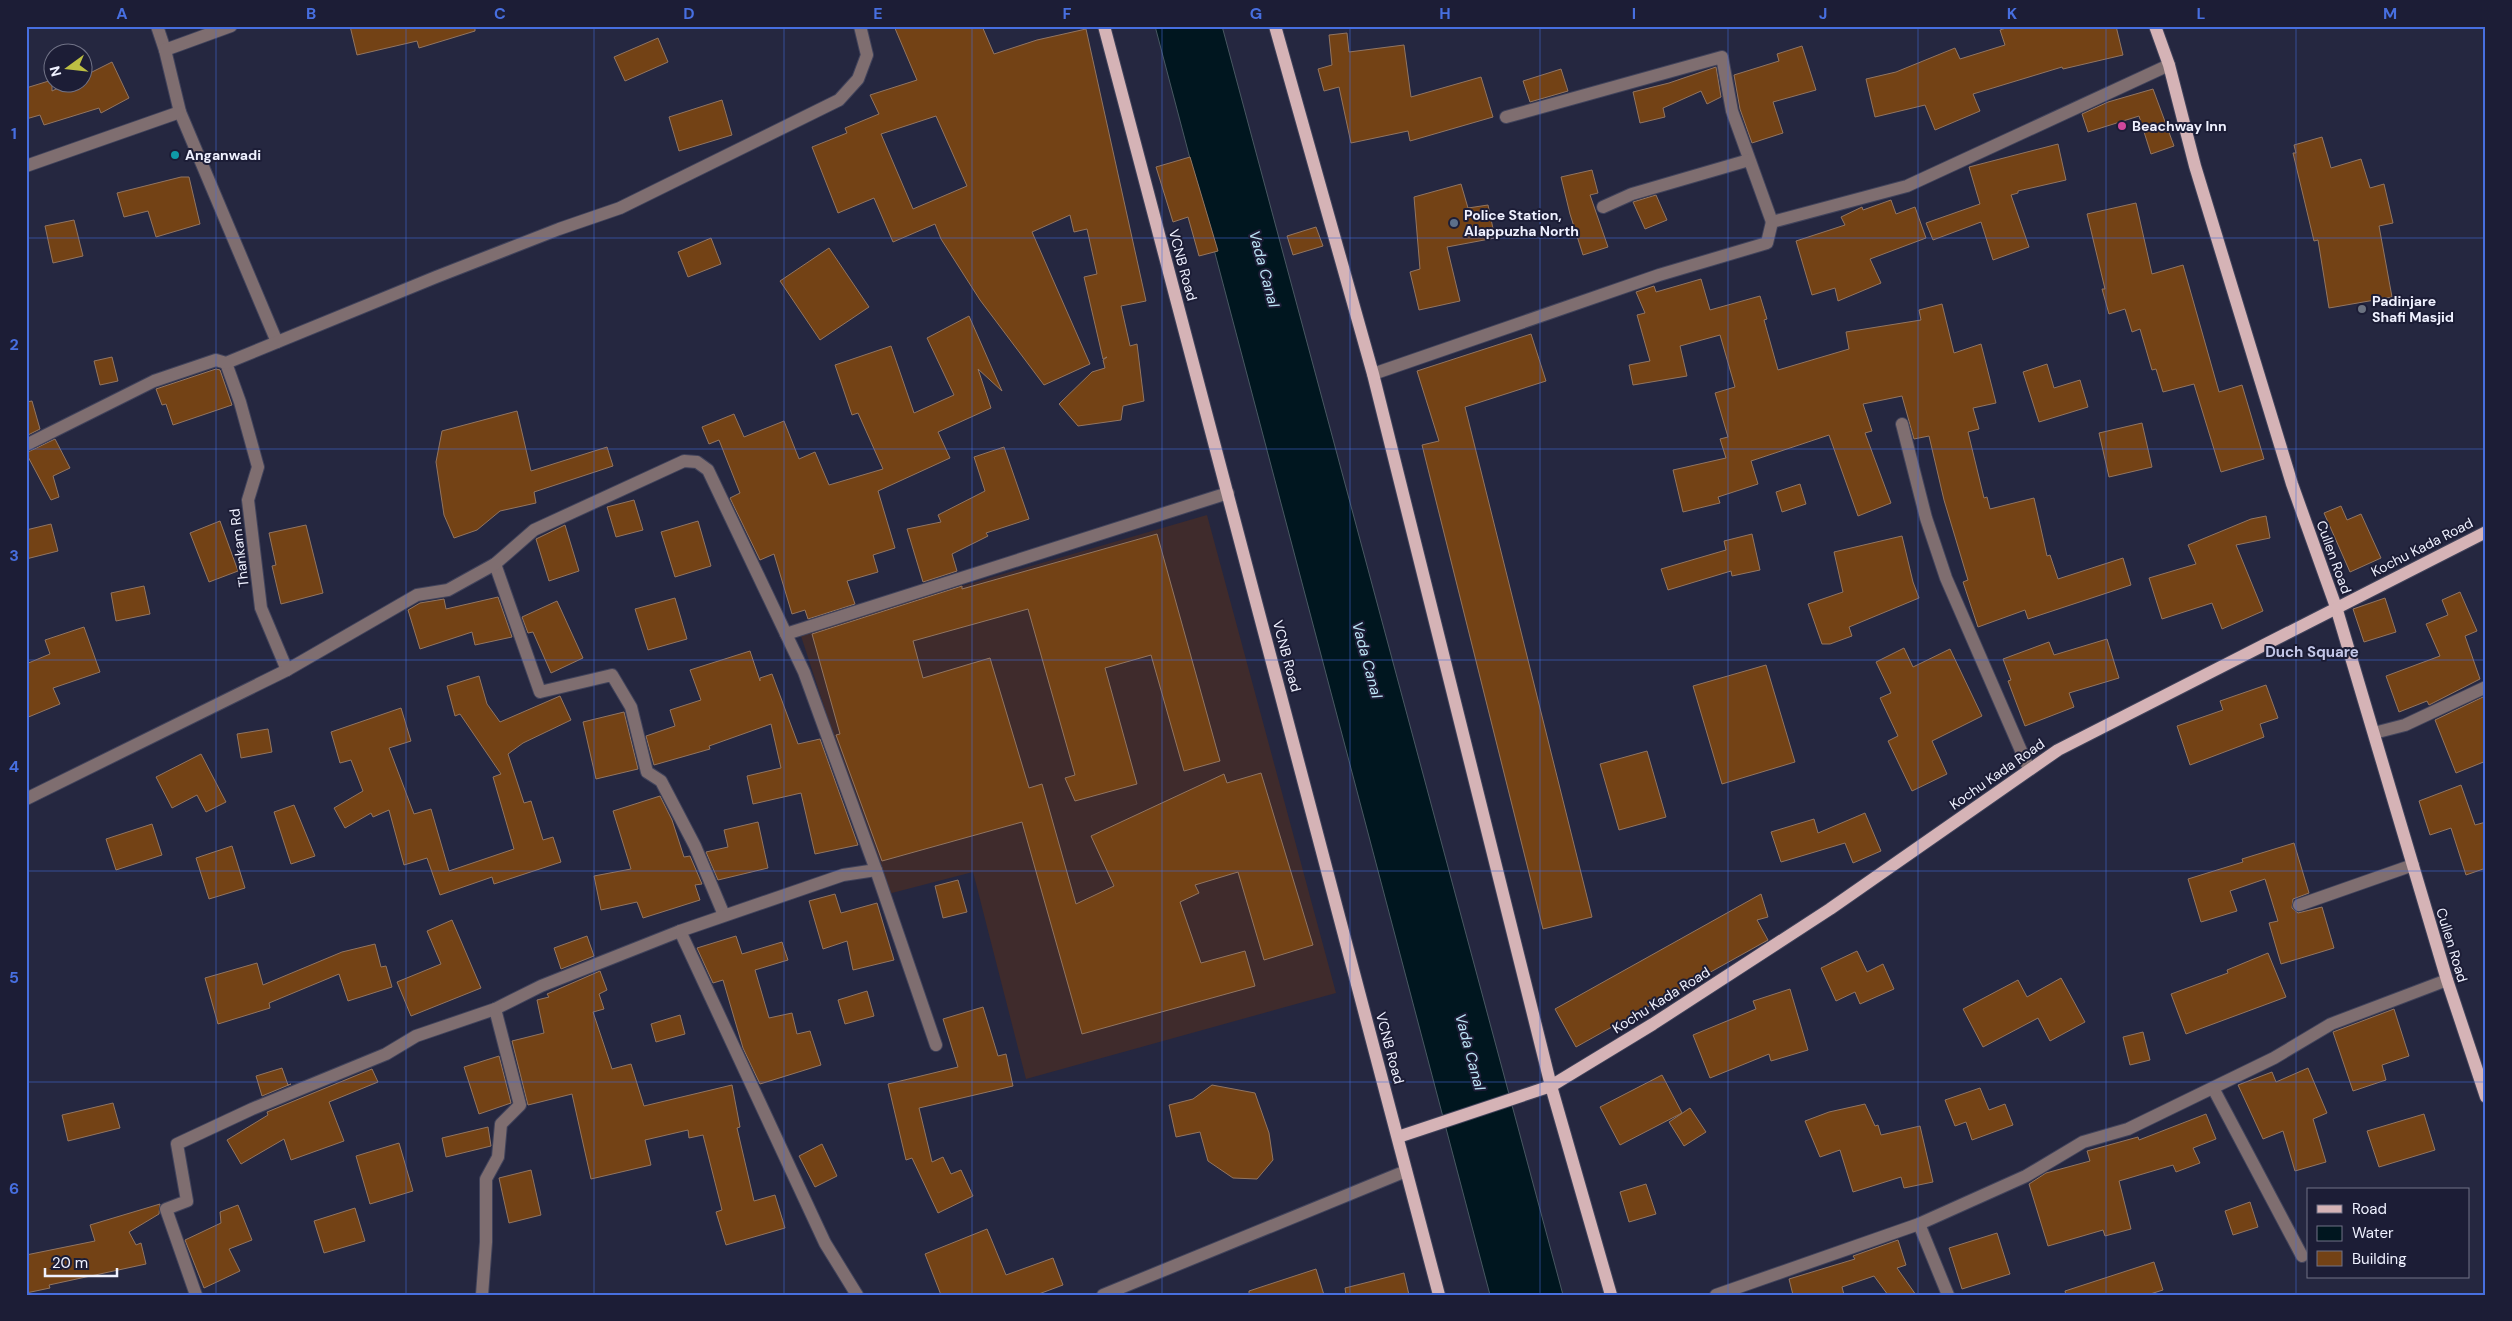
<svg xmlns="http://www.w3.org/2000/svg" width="2512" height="1321" font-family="'DM Sans',sans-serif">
	<rect width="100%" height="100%" fill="#252740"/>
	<!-- education -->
	<path fill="#3f2b2c" d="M1207,515L1336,993L1026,1079L973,872L888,894L878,871L800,633Z"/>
	<!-- water -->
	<path fill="#00161f" stroke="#485862" d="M1155,26H1222L1563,1295H1490Z"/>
	<!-- building -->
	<g fill="#734215" stroke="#927561" fill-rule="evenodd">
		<path d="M350,26H475V31L419,48L417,41L357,55Z"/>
		<path d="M894,26H982L994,54L1037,40L1086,29L1146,301L1121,306L1130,346L1137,344L1144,401L1123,406L1121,420L1078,426L1059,404L1092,372L1105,368L1103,360L1107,357L1103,359L1084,277L1097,274L1087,229L1074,232L1070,215L1032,232L1090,364L1044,385L980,300L941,239L935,224L893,242L874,198L838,213L812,147L847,133L845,128L879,114L870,95L917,80ZM936,116L967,186L913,209L881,134Z"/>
		<path d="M2012,26H2116L2123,55L2063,69L2062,67L1973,94L1980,111L1935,130L1925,105L1875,117L1866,79L1896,72L1955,48L1960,59L2005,45L2000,30Z"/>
		<path d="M1347,33L1349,52L1404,45L1411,97L1481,77L1493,117L1410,141L1408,131L1351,143L1339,87L1324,91L1318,69L1332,65L1329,35Z"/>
		<path d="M658,38L668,62L625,81L614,57Z"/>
		<path d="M1802,46L1816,90L1773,102L1783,133L1752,143L1740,109L1734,75L1779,61L1777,54Z"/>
		<path d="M112,62L129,98L101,113L99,108L44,125L40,115L26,119V88L52,80V91L71,82H82V77Z"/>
		<path d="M1716,67L1721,97L1707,104L1701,91L1663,108L1665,117L1640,123L1633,92L1669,83Z"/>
		<path d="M1561,69L1568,91L1530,102L1523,81Z"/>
		<path d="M2153,89L2174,146L2151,154L2139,116L2088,132L2082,114L2108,102Z"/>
		<path d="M722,100L732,135L679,151L669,117Z"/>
		<path d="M2322,137L2331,168L2361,159L2370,188L2384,184L2393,223L2379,226L2392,297L2329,308L2318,240L2314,241L2293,153H2296L2294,145Z"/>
		<path d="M2058,144L2066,180L2018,191V193L2011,195L2029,247L1993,260L1981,222L1933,240L1926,223L1980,204L1969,167Z"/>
		<path d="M1190,157L1218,251L1199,256L1188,217L1173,222L1156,167Z"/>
		<path d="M1592,170L1598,193L1590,195L1608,247L1583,255L1570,214L1561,177Z"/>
		<path d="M181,177H189L200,224L156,237L148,211L124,217L117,193Z"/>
		<path d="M1461,184L1468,208L1488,205L1495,238L1447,247L1460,301L1419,310L1410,272L1420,269L1414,197Z"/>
		<path d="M1656,195L1667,220L1645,229L1633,202Z"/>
		<path d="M1891,200L1896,214L1915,207L1926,238L1870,259L1881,283L1838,301L1835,288L1812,295L1796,241L1845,225L1841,217L1862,207L1863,210Z"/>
		<path d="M2136,203L2152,274L2183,265L2219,392L2242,385L2264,459L2221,472L2194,384L2163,392L2156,369L2152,370L2140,329L2132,332L2125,309L2109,314L2102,289H2105L2087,214Z"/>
		<path d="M74,220L83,256L53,263L45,226Z"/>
		<path d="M1316,227L1323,246L1293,255L1287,236Z"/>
		<path d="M711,238L721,264L688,277L678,252Z"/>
		<path d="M829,248L869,307L820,340L780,281Z"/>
		<path d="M1701,279L1710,310L1760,296L1767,319L1764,320L1778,370L1849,349L1846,332L1921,320L1919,310L1942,304L1954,353L1981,344L1996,403L1973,408L1979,429L1968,432L1984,498L1987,497L1990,509L2034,498L2047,556L2050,555L2058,579L2123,558L2131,585L2028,619L2025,610L1978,627L1963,582L1968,580L1944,500L1929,436L1914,439L1902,396L1863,404L1872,431L1865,433L1891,503L1858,516L1829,435L1751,461L1758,484L1718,497L1720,503L1683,512L1673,470L1726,458L1720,439L1728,437L1715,393L1735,387L1720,335L1680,346L1687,376L1633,385L1629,365L1650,361L1637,315L1645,313L1636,292L1654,286L1656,292Z"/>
		<path d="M969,316L1002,391L978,369L991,408L938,432L950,458L878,491L895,548L873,555L878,572L847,581L855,604L808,619L805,610L792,614L774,554L760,560L730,498L740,493L719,440L709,444L702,427L734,414L744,437L784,421L799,459L815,452L829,485L883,469L858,413L852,415L835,365L891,346L914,413L954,395L927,338Z"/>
		<path d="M1531,334L1546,381L1465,407L1592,917L1543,929L1422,445L1439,441L1417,371Z"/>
		<path d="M112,357L118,381L100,385L94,361Z"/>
		<path d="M2047,364L2054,388L2080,380L2088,407L2039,422L2023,372Z"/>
		<path d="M216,369L220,370L232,405L173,425L166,404L162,405L156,389Z"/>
		<path d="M32,401L40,429L26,436V402Z"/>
		<path d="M517,411L531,471L607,447L613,466L534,492L536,503L500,511L477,530L454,538L444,515L436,462L442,431Z"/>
		<path d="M2142,423L2152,467L2109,477L2099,433Z"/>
		<path d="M55,439L70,468L53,476L59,497L51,500L26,453Z"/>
		<path d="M1004,447L1029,519L986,533L988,536L952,554L957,571L923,582L907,529L941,522L938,515L985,491L974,457Z"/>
		<path d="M1800,484L1806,504L1782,512L1776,492Z"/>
		<path d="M634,500L643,530L616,537L607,507Z"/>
		<path d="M2341,506L2347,520L2361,514L2381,558L2350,572L2324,513Z"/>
		<path d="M2266,516L2270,538L2236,545L2263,611L2222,629L2212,603L2162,619L2149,578L2196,564L2188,545L2251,519Z"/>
		<path d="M220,521L238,571L209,582L190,533Z"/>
		<path d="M698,521L711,566L675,577L661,532Z"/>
		<path d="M51,524L58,551L26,559V530Z"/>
		<path d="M306,525L323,593L281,604L272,566L276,565L269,533Z"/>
		<path d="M565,525L579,571L549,581L536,539Z"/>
		<path d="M1157,534L1220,761L1184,771L1151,655L1105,668L1137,784L1075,801L1065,778L1075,775L1028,609L913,641L923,678L990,658L1029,788L1042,784L1076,904L1114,886L1091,836L1224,774L1227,783L1261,773L1313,945L1264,960L1238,872L1195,885L1199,893L1180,902L1201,963L1245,951L1255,986L1082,1034L1022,822L882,861L836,735L840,734L812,634L962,586V589Z"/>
		<path d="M1752,534L1760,570L1732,576L1731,571L1668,590L1661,569L1726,550L1724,541Z"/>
		<path d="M1902,536L1913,582L1919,598L1849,627L1852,636L1830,644H1822L1808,604L1843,592L1834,552Z"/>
		<path d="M144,586L150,614L116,621L111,593Z"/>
		<path d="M2460,592L2477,631L2465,636L2480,679L2429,705L2427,701L2399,712L2386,676L2440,656L2426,624L2448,615L2442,600Z"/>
		<path d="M498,597L512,637L475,645L472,632L420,649L408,610L420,603L444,599L446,609Z"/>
		<path d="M675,598L687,639L648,650L635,609Z"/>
		<path d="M2385,598L2396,632L2364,642L2353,609Z"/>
		<path d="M557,601L583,658L551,673L533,632L528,633L522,617Z"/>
		<path d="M84,627L100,672L53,688L60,704L26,718V664L50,654L45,640Z"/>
		<path d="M2107,639L2119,678L2069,693L2074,707L2025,726L2008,681L2011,680L2003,659L2049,642L2054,655Z"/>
		<path d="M1904,648L1913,667L1950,649L1982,716L1932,741L1947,774L1912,791L1888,741L1898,736L1880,698L1891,693L1876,662Z"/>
		<path d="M750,651L760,681V678L772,674L798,744L820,739L858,845L815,854L801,793L753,804L747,776L781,768L771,724L709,746L710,749L654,765L646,736L675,726L670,710L701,700L690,670Z"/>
		<path d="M1766,665L1795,762L1722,784L1693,686Z"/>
		<path d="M479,676L487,704L500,722L560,696L571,720L523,743L508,754L524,803L531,801L543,840L553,837L561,862L494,884L492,877L440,895L427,858L404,865L389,810L373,817L371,813L345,828L334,808L363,791L351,760L340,763L331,732L401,708L411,741L389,748L414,814L431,809L449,871L514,849L493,777L501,774L460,714L455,716L447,686Z"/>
		<path d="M2266,685L2278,718L2260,724L2264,737L2190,765L2177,726L2223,710L2220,701Z"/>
		<path d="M2483,697L2486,703V761L2456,773L2435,720Z"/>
		<path d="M624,712L638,769L596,779L583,722Z"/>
		<path d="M268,729L272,752L241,758L237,734Z"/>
		<path d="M1647,751L1666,817L1619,830L1600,764Z"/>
		<path d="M201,754L226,802L206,812L197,795L172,808L156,777Z"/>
		<path d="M2461,785L2475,825L2486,822V868L2466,875L2451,828L2430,835L2419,801Z"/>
		<path d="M660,796L672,820L684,857L690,856L702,884L695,885L700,900L643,918L637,902L601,910L594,876L631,869L613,811Z"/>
		<path d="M294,805L315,856L291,864L274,812Z"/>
		<path d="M1865,813L1881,851L1853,863L1845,843L1781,862L1771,832L1814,819L1818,833Z"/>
		<path d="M758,822L768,868L718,880L706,852L728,847L724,830Z"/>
		<path d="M152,824L162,855L116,870L106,839Z"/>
		<path d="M2294,843L2309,893L2293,899L2292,908L2298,913L2322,907L2334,948L2281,964L2269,923L2278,921L2265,879L2230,891L2237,911L2201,922L2188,879L2243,862L2242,859Z"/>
		<path d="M232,846L245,888L209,899L196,858Z"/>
		<path d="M958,880L967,912L943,918L935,886Z"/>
		<path d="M835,894L841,913L877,903L894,960L853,970L847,941L823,949L809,901Z"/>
		<path d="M1761,894L1768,917L1757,920L1768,940L1576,1047L1555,1009Z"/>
		<path d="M452,920L481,988L411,1016L397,982L441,964L427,931Z"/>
		<path d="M587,936L594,956L561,969L554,948Z"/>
		<path d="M736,936L742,954L782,942L788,960L755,970L769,1018L792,1013L797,1034L810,1031L821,1065L760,1084L743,1048L723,980L713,983L697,948Z"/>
		<path d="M375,944L381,967L386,966L392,987L348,1001L339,974L269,1003L270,1008L218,1024L205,978L257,963L263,985L342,952Z"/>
		<path d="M1857,951L1867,972L1883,964L1894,989L1860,1004L1855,992L1836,1001L1821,968Z"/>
		<path d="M2268,953L2286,997L2186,1034L2171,994L2228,973L2227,970Z"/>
		<path d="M600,971L607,990L599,994L604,1009L593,1012L612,1069L631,1064L644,1106L732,1085L740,1127L737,1128L754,1201L775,1195L785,1228L726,1245L716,1212L722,1210L703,1135L689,1138L688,1130L645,1140L651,1165L591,1179L572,1094L528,1105L512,1041L544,1033L537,1000L549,997L547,994Z"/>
		<path d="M2061,978L2085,1022L2050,1041L2038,1018L1983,1047L1963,1009L2018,980L2027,997Z"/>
		<path d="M1790,989L1808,1050L1771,1061L1769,1054L1710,1078L1693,1035L1756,1009L1753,1001Z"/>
		<path d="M867,991L874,1016L845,1024L838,1000Z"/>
		<path d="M983,1007L998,1056L1006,1054L1013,1086L919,1108L932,1162L943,1157L951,1174L961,1170L973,1196L938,1213L912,1158L906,1160L888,1084L958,1067L943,1019Z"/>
		<path d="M2394,1009L2409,1056L2382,1065L2386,1080L2353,1091L2333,1032Z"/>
		<path d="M680,1015L685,1034L656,1042L651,1024Z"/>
		<path d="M2143,1032L2150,1060L2130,1065L2123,1037Z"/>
		<path d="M499,1056L511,1103L479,1114L464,1067Z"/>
		<path d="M282,1068L288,1085L291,1084L262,1096L256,1076Z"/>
		<path d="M2308,1068L2327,1113L2313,1119L2326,1162L2295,1171L2283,1131L2263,1139L2238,1085L2272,1072L2276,1082Z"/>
		<path d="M372,1069L378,1082L329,1102L344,1141L291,1160L284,1139L241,1164L227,1140L268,1115L267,1112Z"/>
		<path d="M1662,1075L1682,1113L1620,1145L1600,1107Z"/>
		<path d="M1212,1085L1255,1093L1269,1133L1273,1160L1257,1179L1233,1178L1208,1161L1200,1132L1176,1137L1169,1105L1193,1099Z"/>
		<path d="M1980,1088L1989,1110L2005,1104L2013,1125L1972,1140L1966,1122L1955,1126L1945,1100Z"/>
		<path d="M113,1103L120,1128L68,1141L62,1115Z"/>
		<path d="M1865,1104L1875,1126L1878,1125L1881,1135L1920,1126L1933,1182L1904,1188L1901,1177L1853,1192L1840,1150L1820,1157L1805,1121L1829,1112Z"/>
		<path d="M1690,1108L1706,1132L1684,1146L1669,1122Z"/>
		<path d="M2206,1114L2216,1139L2193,1148L2200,1163L2176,1172L2173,1165L2119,1181L2131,1229L2105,1236L2103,1230L2048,1246L2029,1184L2046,1173L2090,1161L2087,1151L2138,1137L2139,1140Z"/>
		<path d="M2424,1114L2435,1150L2379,1167L2367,1131Z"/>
		<path d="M488,1127L491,1146L446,1157L442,1138Z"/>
		<path d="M399,1143L413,1191L370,1204L356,1156Z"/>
		<path d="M822,1144L837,1176L815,1187L799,1156Z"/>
		<path d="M531,1170L541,1215L509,1223L499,1178Z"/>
		<path d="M1646,1184L1656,1214L1629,1222L1620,1192Z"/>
		<path d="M2250,1202L2258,1227L2233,1235L2225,1211Z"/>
		<path d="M160,1204L159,1214L129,1232L136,1245L141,1243L146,1264L49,1285L50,1288L26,1293V1255L95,1241L90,1225Z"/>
		<path d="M238,1205L252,1240L229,1249L240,1271L204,1288L185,1240L221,1223L220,1212Z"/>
		<path d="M355,1208L365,1241L324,1253L314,1221Z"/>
		<path d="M987,1229L1006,1275L1053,1258L1063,1285L1036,1295H941L925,1254Z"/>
		<path d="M1997,1233L2010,1274L1962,1289L1949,1248Z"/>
		<path d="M1898,1240L1906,1265L1897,1268L1916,1295H1888L1874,1276L1842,1287L1844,1295H1793L1789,1279L1855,1259L1853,1256Z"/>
		<path d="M2154,1262L2163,1290L2147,1295H2066L2065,1291Z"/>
		<path d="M1316,1269L1324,1295H1249V1291Z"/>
		<path d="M1404,1273L1409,1295H1346L1345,1288Z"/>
	</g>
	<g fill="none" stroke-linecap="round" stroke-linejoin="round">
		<defs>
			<g id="minor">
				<path d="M157,26L165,50"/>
				<path d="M231,26L165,50L180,112L277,342"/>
				<path d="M1506,117L1722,57L1732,111L1772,222"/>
				<path d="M26,166L180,112"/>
				<path d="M1603,207L1632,194L1749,160"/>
				<path d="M226,363L240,402L258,467L248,500L261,608L287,670"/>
				<path d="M1373,374L1659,275L1767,243L1772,222L1907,186L2169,65"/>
				<path d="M1902,424L1926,518L1946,578L2029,769"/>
				<path d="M26,445L154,381L216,360L226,363L436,277L559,229L620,208L839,100L858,79L867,55L860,26"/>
				<path d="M495,564L540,692L612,675L631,707L647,772L661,781L695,846L724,915"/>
				<path d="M2374,733L2405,725L2486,687"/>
				<path d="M26,799L287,670L417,595L448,590L495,564L534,530L684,461L697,462L708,470L786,634"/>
				<path d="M876,870L936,1045"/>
				<path d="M2299,905L2413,865"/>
				<path d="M680,931L825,1243L857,1295"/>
				<path d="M2213,1088L2302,1256"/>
				<path d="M1919,1224L1948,1295"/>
				<path d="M196,1295L166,1209L187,1201L177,1144L252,1109L386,1054L416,1036L495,1009L541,986L680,931L843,875L876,870L804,672L786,634L1228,493"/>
				<path d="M482,1295L486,1242V1179L498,1157L501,1124L520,1105L495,1009"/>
				<path d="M1103,1295L1406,1171"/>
				<path d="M1716,1295L1919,1224L2026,1176L2083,1142L2128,1129L2274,1058L2331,1024L2447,980"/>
			</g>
			<g id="major">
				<path d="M1104,26L1439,1295"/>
				<path d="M1275,26L1373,374L1551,1086L1611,1295"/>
				<path d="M2155,26L2169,65L2195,166L2292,484L2336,607L2447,980L2486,1097"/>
				<path d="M1398,1137L1551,1086L1653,1024L1830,909L2058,750L2486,532"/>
			</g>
		</defs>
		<!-- minor casing -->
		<use href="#minor" stroke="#41435b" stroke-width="14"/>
		<!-- major casing -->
		<use href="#major" stroke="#41435b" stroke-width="14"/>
		<!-- minor -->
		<use href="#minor" stroke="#7f6e70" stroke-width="12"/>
		<!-- major -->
		<use href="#major" stroke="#d5b3b6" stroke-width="12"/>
	</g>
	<!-- grid -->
	<path fill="none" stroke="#476fe0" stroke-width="1" stroke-opacity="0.55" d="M216,26V1295M406,26V1295M594,26V1295M784,26V1295M972,26V1295M1162,26V1295M1350,26V1295M1540,26V1295M1728,26V1295M1918,26V1295M2106,26V1295M2296,26V1295M26,238H2486M26,449H2486M26,660H2486M26,871H2486M26,1082H2486"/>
	<!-- markers -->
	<circle fill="#d1479c" stroke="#1c1d36" stroke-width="2" cx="2122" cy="126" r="5"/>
	<circle fill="#0f9aa8" stroke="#1c1d36" stroke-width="2" cx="175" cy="155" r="5"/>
	<circle fill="#5c6f8a" stroke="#1c1d36" stroke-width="2" cx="1454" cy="223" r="5"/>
	<circle fill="#6b7280" stroke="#1c1d36" stroke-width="2" cx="2362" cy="309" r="5"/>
	<g text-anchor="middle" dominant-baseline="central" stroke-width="4" stroke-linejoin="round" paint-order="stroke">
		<!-- poi labels -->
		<g font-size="14" font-weight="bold" fill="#eff1ff" stroke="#1c1d36" text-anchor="start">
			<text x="2132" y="126">Beachway Inn</text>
			<text x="185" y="155">Anganwadi</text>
			<text x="1464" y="215">Police Station,<tspan x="1464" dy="16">Alappuzha North</tspan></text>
			<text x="2372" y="301">Padinjare<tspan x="2372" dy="16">Shafi Masjid</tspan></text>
		</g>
		<!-- street labels -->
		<g font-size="14" fill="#eff1ff" stroke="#1c1d36">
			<text transform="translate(1183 265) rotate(75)">VCNB Road</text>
			<text transform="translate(2422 547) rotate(-27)">Kochu Kada Road</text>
			<text transform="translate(239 548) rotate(-97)">Thankam Rd</text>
			<text transform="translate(2334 557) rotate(70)">Cullen Road</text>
			<text transform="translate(1287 656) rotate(75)">VCNB Road</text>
			<text transform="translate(1997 774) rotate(-35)">Kochu Kada Road</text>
			<text transform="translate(2452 945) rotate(73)">Cullen Road</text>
			<text transform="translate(1661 1000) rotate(-32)">Kochu Kada Road</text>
			<text transform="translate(1390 1048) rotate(75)">VCNB Road</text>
		</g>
		<!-- water labels -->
		<g font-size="15" font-style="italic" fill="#bde5f6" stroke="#1c1d36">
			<text transform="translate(1264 269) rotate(75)">Vada Canal</text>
			<text transform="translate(1367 660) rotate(75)">Vada Canal</text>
			<text transform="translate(1470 1052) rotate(75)">Vada Canal</text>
		</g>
		<!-- neighbourhood labels -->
		<g font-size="15" font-weight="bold" fill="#c2c6e7" stroke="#1c1d36">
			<text x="2312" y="652">Duch Square</text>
		</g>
	</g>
	<!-- border -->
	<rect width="2512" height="1321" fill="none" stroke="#1c1d36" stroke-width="55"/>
	<!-- legend -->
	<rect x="2307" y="1188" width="162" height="90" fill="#1c1d36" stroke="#707286"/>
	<rect x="2317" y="1205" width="25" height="8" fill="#d5b3b6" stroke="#707286"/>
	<text x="2352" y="1214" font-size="15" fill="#eff1ff">Road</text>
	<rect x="2317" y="1226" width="25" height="15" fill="#00161f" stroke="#707286"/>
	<text x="2352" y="1238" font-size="15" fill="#eff1ff">Water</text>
	<rect x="2317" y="1251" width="25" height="15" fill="#734215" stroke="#707286"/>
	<text x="2352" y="1264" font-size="15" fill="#eff1ff">Building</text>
	<!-- north arrow -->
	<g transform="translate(68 68) rotate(255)"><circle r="24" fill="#1c1d36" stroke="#707286"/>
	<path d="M0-4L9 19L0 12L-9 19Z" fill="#bdbf43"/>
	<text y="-8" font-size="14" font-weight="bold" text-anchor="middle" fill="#eff1ff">N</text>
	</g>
	<!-- scale -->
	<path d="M45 1268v8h72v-8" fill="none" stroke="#eff1ff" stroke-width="2.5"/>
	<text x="52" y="1268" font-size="15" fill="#eff1ff" stroke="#1c1d36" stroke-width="4" paint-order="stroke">20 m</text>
	<rect x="28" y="28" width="2456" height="1266" fill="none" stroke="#476fe0" stroke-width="2"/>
	<g font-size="16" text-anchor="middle" font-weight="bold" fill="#476fe0">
		<text x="122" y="19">A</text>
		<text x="311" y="19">B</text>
		<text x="500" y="19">C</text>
		<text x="689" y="19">D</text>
		<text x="878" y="19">E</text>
		<text x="1067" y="19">F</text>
		<text x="1256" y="19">G</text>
		<text x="1445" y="19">H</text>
		<text x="1634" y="19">I</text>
		<text x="1823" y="19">J</text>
		<text x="2012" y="19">K</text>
		<text x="2201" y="19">L</text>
		<text x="2390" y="19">M</text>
		<text x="14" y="139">1</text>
		<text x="14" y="350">2</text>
		<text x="14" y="561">3</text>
		<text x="14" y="772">4</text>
		<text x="14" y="983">5</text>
		<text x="14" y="1194">6</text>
	</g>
</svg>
